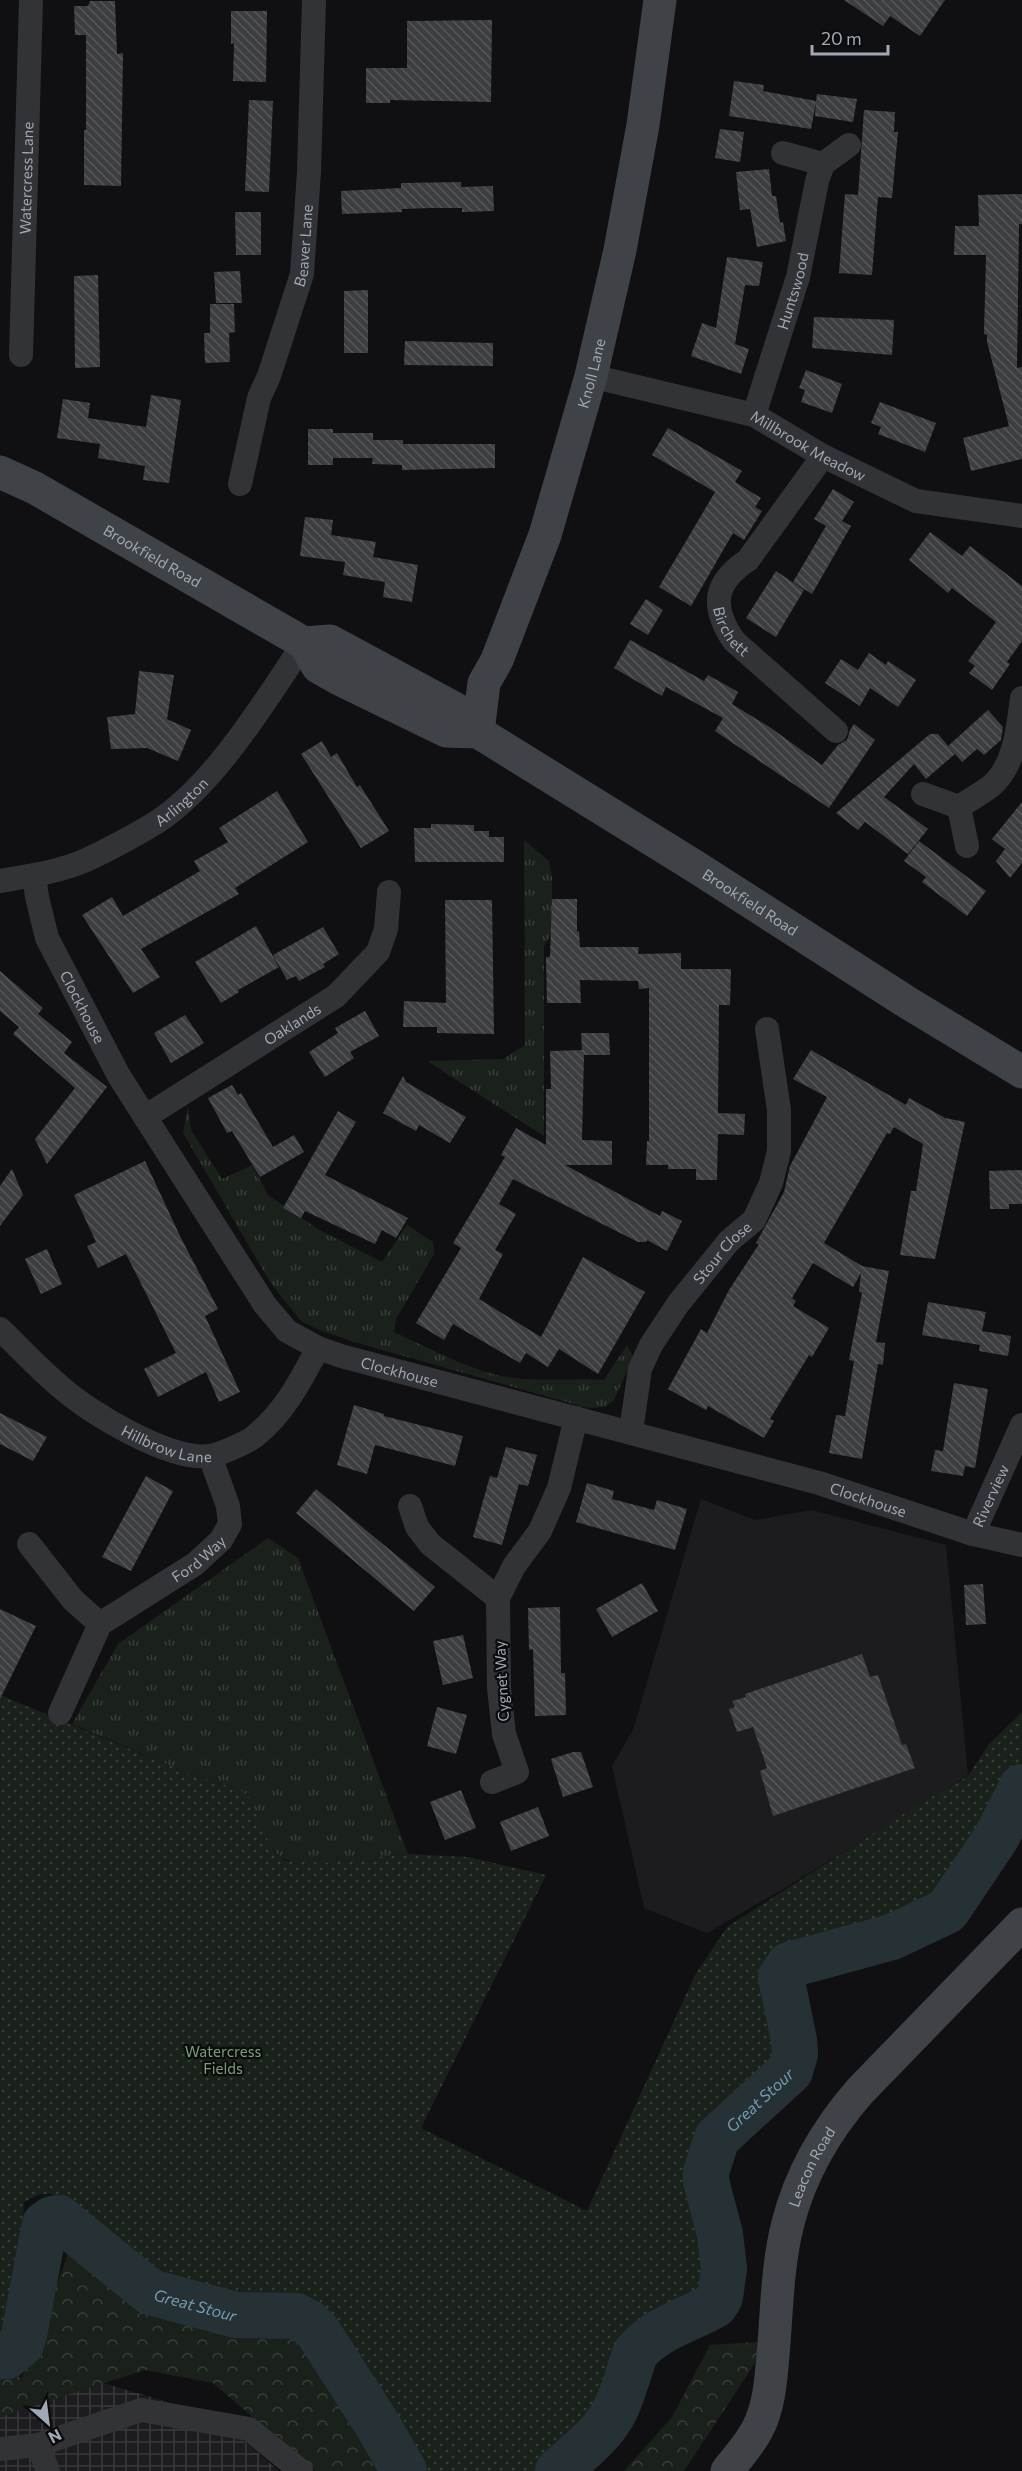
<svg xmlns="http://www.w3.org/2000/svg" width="1022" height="2471" font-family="Commissioner,sans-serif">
	<defs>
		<pattern id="industrial-grid" width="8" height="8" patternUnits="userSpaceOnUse" patternTransform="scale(1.5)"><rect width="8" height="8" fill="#1c1c1f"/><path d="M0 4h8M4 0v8" fill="none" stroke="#3a3a3d"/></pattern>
		<pattern id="grass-tufts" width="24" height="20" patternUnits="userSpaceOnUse" patternTransform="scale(1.5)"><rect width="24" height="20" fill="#1a211a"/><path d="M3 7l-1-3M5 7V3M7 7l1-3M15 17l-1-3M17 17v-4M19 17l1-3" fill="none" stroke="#383e39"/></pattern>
		<pattern id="forest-crowns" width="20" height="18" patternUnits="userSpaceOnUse" patternTransform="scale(1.5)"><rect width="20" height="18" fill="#1a211a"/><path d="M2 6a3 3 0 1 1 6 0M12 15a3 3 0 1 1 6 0" fill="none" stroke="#383e39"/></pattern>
		<pattern id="park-dots" width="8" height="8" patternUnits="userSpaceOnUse" patternTransform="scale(1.5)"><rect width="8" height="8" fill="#1a211a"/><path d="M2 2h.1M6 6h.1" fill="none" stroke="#383e39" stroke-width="1.8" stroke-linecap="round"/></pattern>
		<pattern id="building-back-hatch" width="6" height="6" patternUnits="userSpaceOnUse" patternTransform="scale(1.5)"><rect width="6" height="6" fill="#3c3e42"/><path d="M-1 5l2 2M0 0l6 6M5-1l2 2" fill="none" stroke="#55575b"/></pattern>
	</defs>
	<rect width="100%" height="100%" fill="#101012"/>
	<!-- built -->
	<path fill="#1c1c1f" d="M701,1499L755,1520L812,1510L946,1545L968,1775L785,1888L707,1933L644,1908L612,1766L633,1730Z"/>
	<!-- industrial -->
	<path fill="url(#industrial-grid)" d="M0,2376L93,2380L215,2416L279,2471H0Z"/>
	<!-- grass -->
	<g fill="url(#grass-tufts)">
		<path d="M524,840L549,861L552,877V933L544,946V1136L427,1061L503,1059L525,1045Z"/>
		<path d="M188,1106L191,1130L222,1179L252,1165L268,1195L318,1229L382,1262L407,1225L433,1242L434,1254L396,1319L394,1332C427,1347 461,1366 497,1375C531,1383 569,1378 604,1380L627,1345L633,1357L614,1400L605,1407L588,1408L361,1344L319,1330L301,1321L270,1282L183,1133Z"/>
		<path d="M268,1538L298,1558L408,1854C378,1856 297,1874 277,1854C264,1843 250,1806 241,1790L190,1774L72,1724L118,1644Z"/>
	</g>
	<!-- forest -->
	<g fill="url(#forest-crowns)">
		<path d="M68,2254C93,2272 134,2309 162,2318C200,2331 237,2325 275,2331C314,2337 367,2437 384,2471H315L213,2383L145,2370L0,2417V2376L21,2381Z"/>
		<path d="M759,2342L755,2363L684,2471H624L672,2417L710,2345Z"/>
	</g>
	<!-- park -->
	<path fill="url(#park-dots)" d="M0,1695L190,1774L241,1790L248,1796L268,1841L275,1853L286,1861L325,1863L408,1854L468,1857L546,1875L421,2128L587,2211L695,1975L727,1927L916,1806L968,1776L989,1744L1022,1712C1022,1728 1022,1747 1022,1762C1021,1767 1004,1788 1000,1797C993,1813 987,1831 979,1847C957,1895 917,1921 868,1933C840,1940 798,1937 776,1958C739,1992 796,2041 772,2074C757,2087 742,2100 727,2113C720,2118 711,2124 706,2131C671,2183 729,2241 703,2295C696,2309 649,2322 634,2337C617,2354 609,2394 599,2416C589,2437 563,2457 545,2471H424L406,2435L388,2410L373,2382L327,2320L313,2308L304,2302L294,2300L240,2302L188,2291L145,2274L119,2252L87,2219L51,2194H40L24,2202L20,2262L7,2338L0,2346Z"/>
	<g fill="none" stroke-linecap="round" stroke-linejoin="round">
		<!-- river -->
		<g stroke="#263136" stroke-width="46">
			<path id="s1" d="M0,2356H7L21,2344L24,2335L45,2224L52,2219L59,2218L150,2292L236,2315L296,2316L308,2322L318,2332L377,2424L404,2471"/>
			<path id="s2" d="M558,2471C579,2452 604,2434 616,2408C624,2391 629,2371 635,2354C653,2329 689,2320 715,2305L720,2297L724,2269L720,2234L706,2181V2172L717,2138L790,2071L795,2054L794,2040L781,1977L789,1965L892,1937L947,1911L996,1838L1022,1787"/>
		</g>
	</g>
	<!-- building -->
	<g fill="url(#building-back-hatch)">
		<path d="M844,0H945L920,36L890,16L883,26Z"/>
		<path d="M90,1H115L117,54L123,53L121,186L84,185V130H86V35H75L74,6H88Z"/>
		<path d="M231,11H267L266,82L233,81L234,43L231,44Z"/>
		<path d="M492,20L491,102L390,100V103H366V68H407V21Z"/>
		<path d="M734,81L764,85L763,91L816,101L817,94L857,99L853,122L815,116L816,102L811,129L729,116Z"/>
		<path d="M249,100L273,101L269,192L245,191Z"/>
		<path d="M864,110L895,112L894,132H898L892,198L878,197L872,275L839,273L845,194L858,195Z"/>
		<path d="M720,129L744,132L740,162L715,158Z"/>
		<path d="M769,169L772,196H776L780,223L783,222L786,241L757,247L750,209L740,210L736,172Z"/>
		<path d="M461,182V187L493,186L494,211L462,212V208H431L402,209V212L342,214L341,191L401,188V183Z"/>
		<path d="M1022,194V224H1019L1017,368L1022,367V459L971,471L963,438L1009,426L987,342V335L984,334L986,255H954L955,226H979L978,195Z"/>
		<path d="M235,212H261V255H236Z"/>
		<path d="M727,257L763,262L759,286L745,285L735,344L749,349L741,374L691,356L702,323L716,328Z"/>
		<path d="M240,271L242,303H216L214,272Z"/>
		<path d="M98,275L100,367L75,368L74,276Z"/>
		<path d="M368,290V353H344V291Z"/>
		<path d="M210,304H234L235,332L229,333L230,362L205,363L204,333H210Z"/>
		<path d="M814,317L894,320L892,355L812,348Z"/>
		<path d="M405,341L493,343V366L404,365Z"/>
		<path d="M806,370L842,384L832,413L801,402L805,390L799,388Z"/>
		<path d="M151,395L181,400L169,483L143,480L145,466L98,458L100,444L57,438L63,399L90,403L88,418L146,427Z"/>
		<path d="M880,402L936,423L925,452L878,434L881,427L871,423Z"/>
		<path d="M668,428L742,471L735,482L761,498L755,507L762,511L744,540L733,533L691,606L659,587L715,492L652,455Z"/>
		<path d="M308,429H333V433H373V447V440H403V444H495V468L402,470V465L372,464L373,458H333V465H308Z"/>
		<path d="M833,489L854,502L842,521L851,526L812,594L793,582L826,526L814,519Z"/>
		<path d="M305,517L333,520L331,535L376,542L373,557L418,565L412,602L383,597L385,582L343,575L345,562L300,556Z"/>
		<path d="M930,532L962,556L970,546L1022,586V641L1007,662L1010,664L992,690L969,673L975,666L968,661L996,622L952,588L948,593L909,560Z"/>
		<path d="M776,571L804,590L776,637L746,618Z"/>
		<path d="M646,599L663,610L648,635L630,624Z"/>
		<path d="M630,640L704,681L708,675L738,692L732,704L771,728L822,765L838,745L847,740L850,730L854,724L875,740L829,808L715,731L723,718L666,687L662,696L614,668Z"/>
		<path d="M869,653L886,665L888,661L916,680L898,707L870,688L860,706L825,683L841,659L858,670Z"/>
		<path d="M139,671L174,675L167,719L191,730L178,761L147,748L111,749L107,717L135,714Z"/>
		<path d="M988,710L1003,727L1001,740L984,755L977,749L962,762L948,746Z"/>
		<path d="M930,734H938L955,754L926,779L914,764L884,797L928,829L908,854L865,822L858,830L836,813Z"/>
		<path d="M322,741L331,757L337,753L357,787L360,785L389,831L361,848L301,754Z"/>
		<path d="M277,791L308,842L235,888L239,894L141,949L160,977L133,993L82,915L112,897L123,916L200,871L194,861L228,842L219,828Z"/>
		<path d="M1022,802V863L1010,878L996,861L1005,849L992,839Z"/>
		<path d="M431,824L474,825V831H489V837H504V862H415L414,828H431Z"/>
		<path d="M919,841L986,891L967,916L922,882L926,877L904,861Z"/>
		<path d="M552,899H577V932L579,931L580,947H639L638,954L681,953V969H731L730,1005H719L718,1113L745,1114L744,1135L718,1134L717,1180H696V1169H668V1165H646L647,1141H649V988L639,989L638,981L580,980L581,1003H547L546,957H550Z"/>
		<path d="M445,900H492L494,1034L437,1033V1027H403L404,1001L446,1003Z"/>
		<path d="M256,926L279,967L238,990L239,992L221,1003L195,962Z"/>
		<path d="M323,927L339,954L323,964L325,967L299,981L296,976L287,980L273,955Z"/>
		<path d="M0,971L43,1008L38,1014L72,1042L64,1053L107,1087L47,1164L35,1139L75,1088L13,1034L19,1027L0,1011Z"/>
		<path d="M365,1011L379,1036L350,1052L354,1058L325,1077L309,1052L338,1033L335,1028Z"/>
		<path d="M185,1015L204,1043L171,1063L154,1033Z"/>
		<path d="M581,1033H609L610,1055H584L582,1140L612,1141V1165H565L660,1216L662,1211L682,1221L667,1251L647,1240L646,1242H638L513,1179L499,1204L516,1214L495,1250L503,1254L479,1299L541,1337L583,1257L645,1292L598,1374L559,1349L548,1367L526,1353L520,1363L453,1324L444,1340L416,1323L461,1248L453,1243L505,1157L501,1155L516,1128L546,1145V1089H551L550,1051L582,1050Z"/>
		<path d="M811,1050L906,1105L909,1098L945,1118L965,1122L935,1259L900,1255L911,1191H916L923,1144L894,1127L890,1134L887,1133L824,1243L862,1266L889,1271L876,1342L885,1343L883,1365L878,1364L862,1459L829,1453L836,1415L845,1416L854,1361L849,1360L862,1293L859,1291L861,1273L853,1287L813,1263L792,1298L796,1301L793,1306L829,1328L812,1357L809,1355L770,1419L774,1421L764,1438L708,1406L706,1410L668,1389L701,1329L707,1333L729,1290L759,1244L756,1243L784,1192L790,1166L827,1097L793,1079Z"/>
		<path d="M403,1076L406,1082L466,1117L450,1143L419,1125L416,1131L383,1113Z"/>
		<path d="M232,1085L238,1095L241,1093L273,1147L294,1135L304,1152L260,1177L232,1131L227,1133L208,1098Z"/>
		<path d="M338,1111L356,1122L325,1175L408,1218L396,1238L382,1230L375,1244L305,1211L301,1218L283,1208Z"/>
		<path d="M145,1161L181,1238L218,1309L205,1316L240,1392L219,1402L206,1372L158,1397L144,1369L176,1353L126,1254L98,1268L87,1246L96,1242L74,1195Z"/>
		<path d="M12,1169L23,1195L0,1226V1186Z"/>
		<path d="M1022,1170V1204H1009V1209H990L989,1171Z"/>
		<path d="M47,1249L62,1284L41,1294L25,1259Z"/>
		<path d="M928,1302L986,1312L982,1331L1011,1336L1008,1356L979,1351L980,1345L922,1335Z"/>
		<path d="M954,1383L988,1389L975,1468L965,1466L963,1476L931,1471L935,1450L943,1451Z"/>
		<path d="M354,1405L384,1414V1416L463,1436L455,1466L375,1445L367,1474L337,1465Z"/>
		<path d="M0,1413L47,1437L33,1461L0,1444Z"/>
		<path d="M506,1447L537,1455L528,1486L519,1484L502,1545L473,1537L490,1476L497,1478Z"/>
		<path d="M146,1476L173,1491L131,1571L102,1557Z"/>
		<path d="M587,1483L614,1491L612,1499L654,1510L657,1500L687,1509L675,1550L576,1522Z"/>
		<path d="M316,1489L435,1587L414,1611L296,1513Z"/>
		<path d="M642,1583L658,1611L612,1637L596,1609Z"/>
		<path d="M983,1584L986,1624L966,1625L964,1585Z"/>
		<path d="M560,1607L561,1673H565L566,1715L535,1716L533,1649L529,1650L528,1608Z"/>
		<path d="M0,1609L36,1626L0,1699Z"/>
		<path d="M463,1635L473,1678L443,1685L433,1641Z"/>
		<path d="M862,1654L870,1677L878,1675L902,1745L906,1744L915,1768L773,1816L760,1771L767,1768L753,1727L737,1732L729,1709L735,1707L732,1701L746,1697L745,1694Z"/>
		<path d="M437,1707L467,1715L456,1754L427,1746Z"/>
		<path d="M573,1752H581L593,1787L563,1797L551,1759Z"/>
		<path d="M461,1790L476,1828L445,1840L430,1802Z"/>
		<path d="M538,1807L549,1836L511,1851L500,1822Z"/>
	</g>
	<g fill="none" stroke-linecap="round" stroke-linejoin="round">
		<!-- street -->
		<g stroke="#313337" stroke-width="24">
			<path d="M783,153L823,164"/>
			<path id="s3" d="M21,355L31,0"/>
			<path id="s4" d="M591,376L754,415L823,456L916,501L1022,516"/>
			<path id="s5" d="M754,415L798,277L817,181L823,164L849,145"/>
			<path id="s6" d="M823,456L748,560C713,583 711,607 734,641L836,731"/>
			<path id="s7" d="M240,484L259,398L269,376L302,274L309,172L314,0"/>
			<path d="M923,794L959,807L967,846"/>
			<path d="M959,807C969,800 981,794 991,786C1015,766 1018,728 1022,698"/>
			<path id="s8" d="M34,876L37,897L47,938L119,1076L265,1305L287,1331L318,1348L341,1356L819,1483L973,1534L1022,1545"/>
			<path id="s9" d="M0,881C28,876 58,872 84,861C108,850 134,836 157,822C216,783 265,701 304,643"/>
			<path id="s10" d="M145,1117L336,996L378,952L386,929L389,892"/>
			<path id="s11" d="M0,1329C21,1349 41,1371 63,1389C92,1414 170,1461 209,1456C219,1455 248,1442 255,1436C284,1413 301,1380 318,1348"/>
			<path id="s12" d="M631,1431L640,1369L651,1345L678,1304L729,1241L754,1220L771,1183L779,1151V1110L767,1029"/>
			<path d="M410,1506L417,1527L430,1544L498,1598"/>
			<path id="s13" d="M973,1534L1022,1425"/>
			<path d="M29,1544L73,1600L100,1624"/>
			<path id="s14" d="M60,1713L100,1624L195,1564L221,1540L230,1524L228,1506L210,1456"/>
			<path d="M492,1782L517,1772L504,1734L499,1688L498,1598L514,1566L540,1531L559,1488L576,1418"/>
			<path d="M38,2445L48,2471"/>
			<path d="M0,2449L38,2445L141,2410L249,2429L301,2471"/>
		</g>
		<!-- secondary -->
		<g stroke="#3f4247" stroke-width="33">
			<path id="s15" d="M0,472L35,488L304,643L318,667L339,679L446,731L478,732"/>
			<path id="s16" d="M304,643L330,641L456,709L478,732L696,867L905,1001L1022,1072"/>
			<path id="s17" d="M478,732L484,683L497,660L545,535L591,376L620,250L643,125L660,0"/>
			<path id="s18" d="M727,2471C737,2458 749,2445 757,2430C769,2408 771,2380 773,2355C777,2311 777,2265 788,2223C801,2172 826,2130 860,2091L1022,1924"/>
		</g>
	</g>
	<g text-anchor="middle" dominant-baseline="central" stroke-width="4.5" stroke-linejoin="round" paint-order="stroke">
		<!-- street labels -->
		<g font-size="15" fill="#a0a8b3" stroke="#0b0b0d">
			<text stroke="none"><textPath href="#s3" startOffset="177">Watercress Lane</textPath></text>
			<text stroke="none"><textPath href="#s7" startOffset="248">Beaver Lane</textPath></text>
			<text stroke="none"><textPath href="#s5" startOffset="130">Huntswood</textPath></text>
			<text stroke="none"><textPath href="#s17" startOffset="378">Knoll Lane</textPath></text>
			<text stroke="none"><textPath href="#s4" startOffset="230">Millbrook Meadow</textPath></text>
			<text stroke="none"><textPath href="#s15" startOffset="174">Brookfield Road</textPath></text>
			<text stroke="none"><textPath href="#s6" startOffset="214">Birchett</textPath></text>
			<text stroke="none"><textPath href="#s9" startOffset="201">Arlington</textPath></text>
			<text stroke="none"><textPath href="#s16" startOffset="522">Brookfield Road</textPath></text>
			<text stroke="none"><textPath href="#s8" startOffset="141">Clockhouse</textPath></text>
			<text stroke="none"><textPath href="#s10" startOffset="174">Oaklands</textPath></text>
			<text stroke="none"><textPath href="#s12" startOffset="206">Stour Close</textPath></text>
			<text stroke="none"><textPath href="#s8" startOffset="645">Clockhouse</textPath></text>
			<text stroke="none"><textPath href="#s11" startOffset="206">Hillbrow Lane</textPath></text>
			<text stroke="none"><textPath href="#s13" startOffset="42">Riverview</textPath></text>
			<text stroke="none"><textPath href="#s8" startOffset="1131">Clockhouse</textPath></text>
			<text stroke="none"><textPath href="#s14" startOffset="216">Ford Way</textPath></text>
			<text transform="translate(501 1681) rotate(-93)">Cygnet Way</text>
			<text stroke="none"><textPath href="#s18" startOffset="322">Leacon Road</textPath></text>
		</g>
		<!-- park labels -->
		<g font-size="15" fill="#78a076" stroke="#0b0b0d">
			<text x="223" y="2051">Watercress<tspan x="223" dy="17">Fields</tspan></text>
		</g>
		<!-- water labels -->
		<g font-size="16" font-style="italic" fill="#749cb1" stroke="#0b0b0d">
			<text stroke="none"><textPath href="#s2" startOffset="468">Great Stour</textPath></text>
			<text stroke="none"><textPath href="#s1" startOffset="328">Great Stour</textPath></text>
		</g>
	</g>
	<!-- north arrow -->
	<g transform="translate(48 2423) rotate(152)" stroke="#0b0b0d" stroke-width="4.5" paint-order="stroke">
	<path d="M0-4.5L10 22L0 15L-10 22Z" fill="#a0a8b3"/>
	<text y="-9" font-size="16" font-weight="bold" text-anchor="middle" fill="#a0a8b3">N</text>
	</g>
	<!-- scale -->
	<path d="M812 45v9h76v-9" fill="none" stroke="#a0a8b3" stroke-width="3"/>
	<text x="821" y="45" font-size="18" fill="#a0a8b3" stroke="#0b0b0d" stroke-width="4.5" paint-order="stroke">20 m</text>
</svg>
